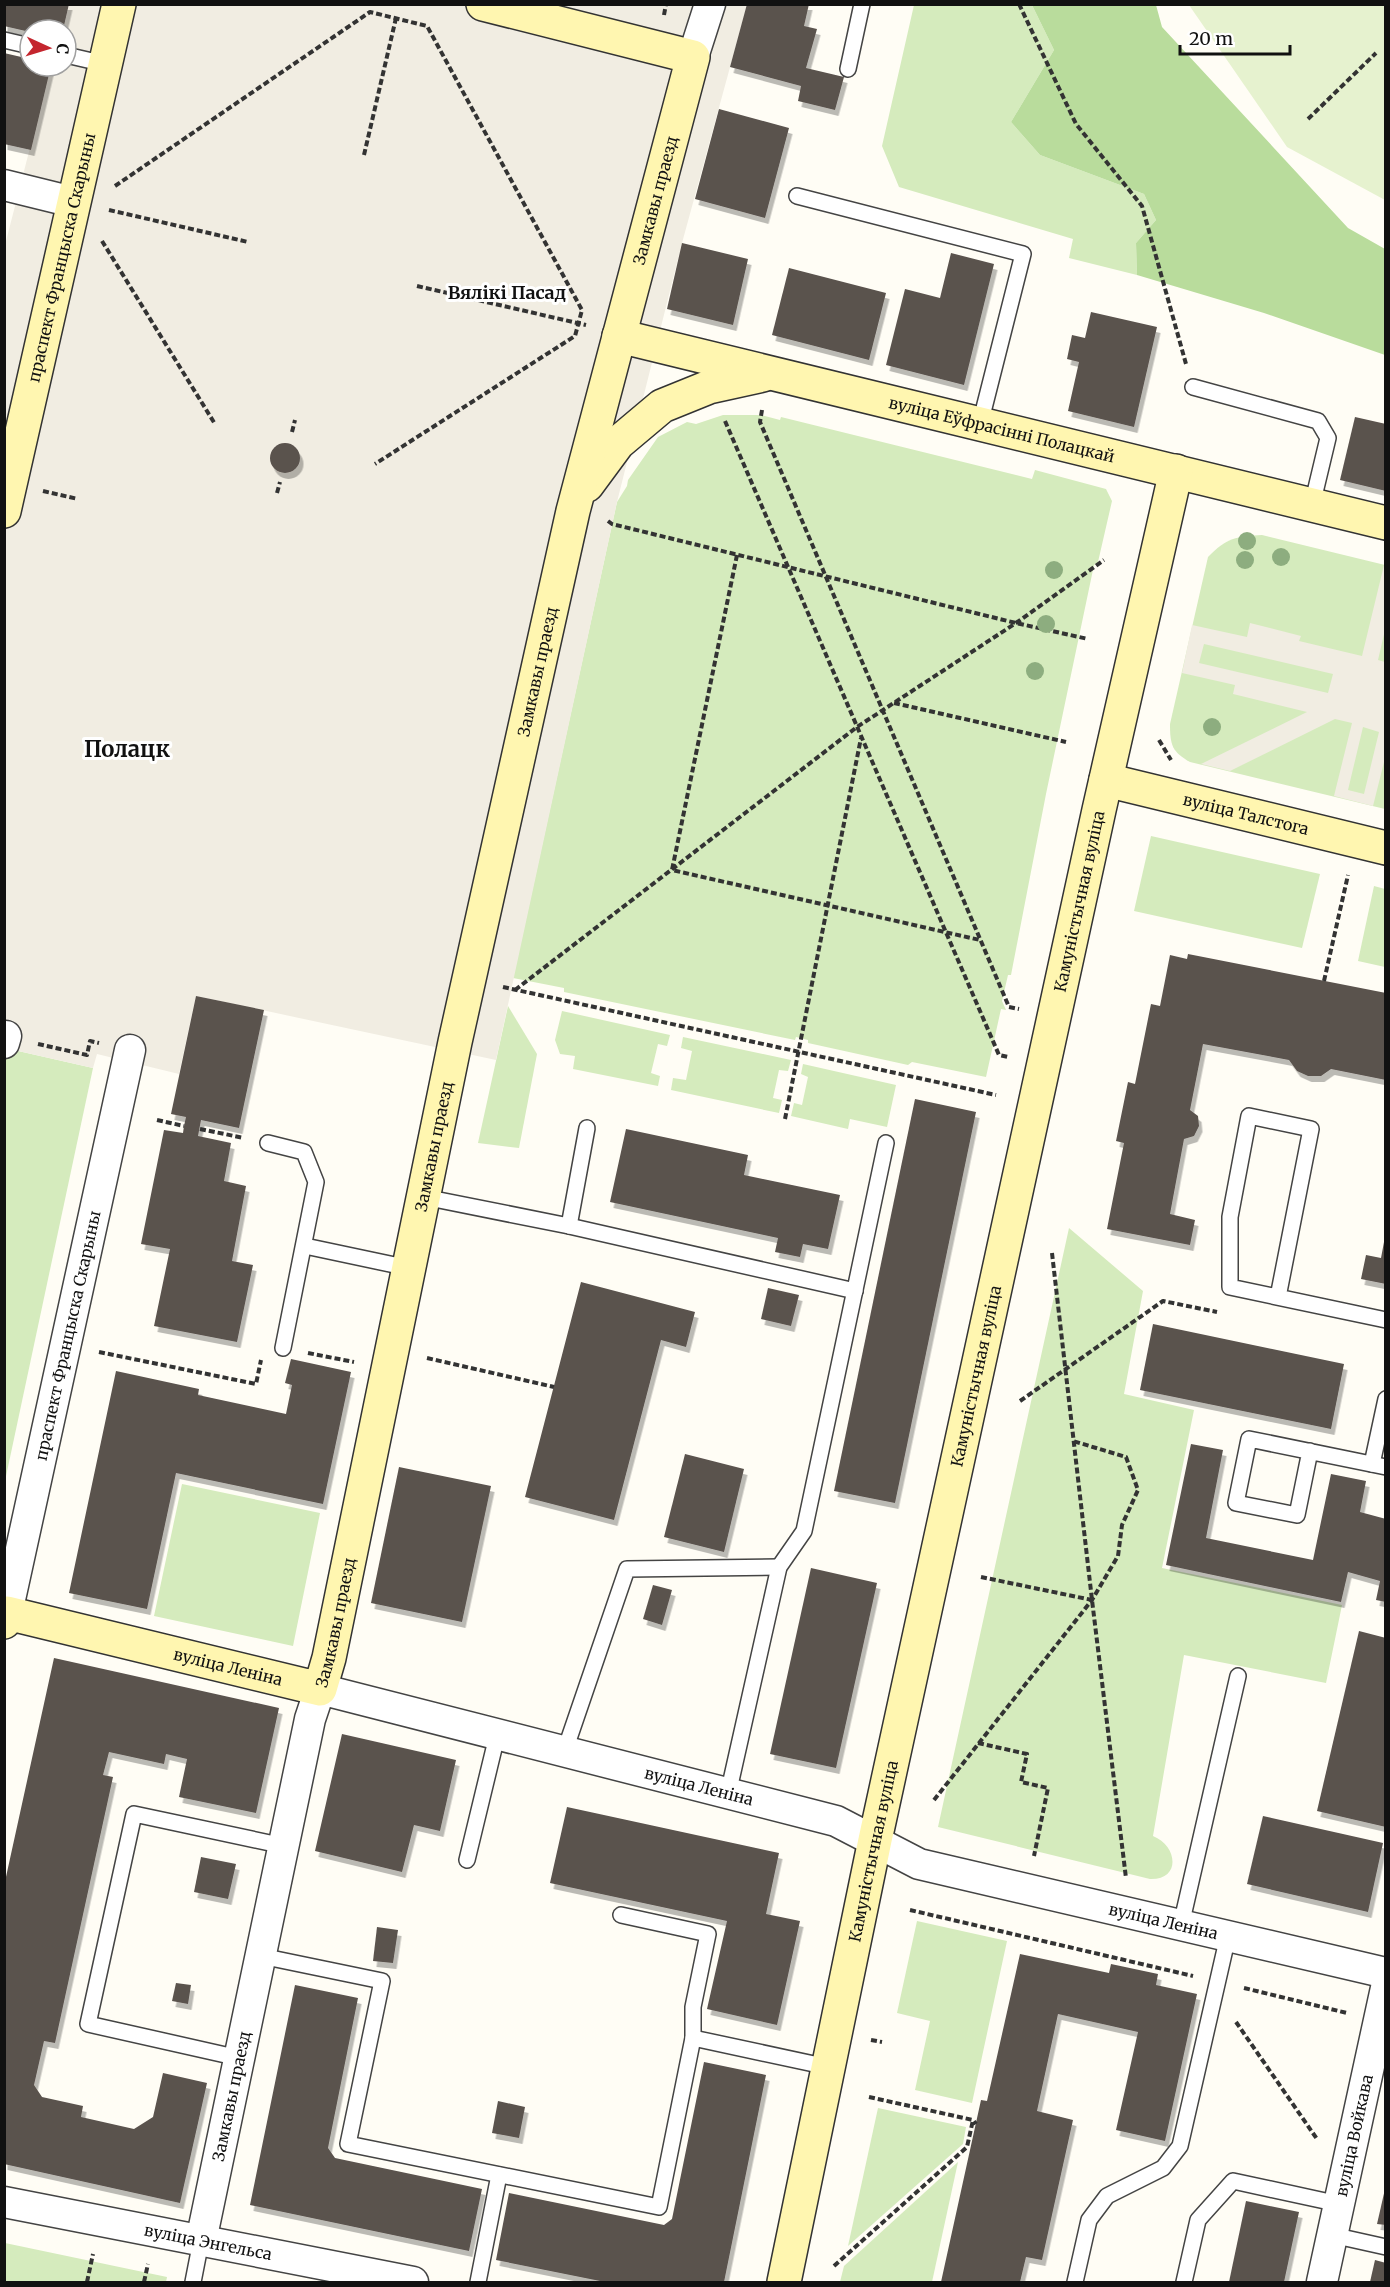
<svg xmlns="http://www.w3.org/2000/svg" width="1390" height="2287" font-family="Merriweather,serif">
	<defs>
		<filter id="shadow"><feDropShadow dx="3.5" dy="6" stdDeviation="0" flood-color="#0004"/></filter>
	</defs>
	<rect width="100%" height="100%" fill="#fffdf5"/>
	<!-- green -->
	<g fill="#d5ebbd">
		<path d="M914,5H1032L1054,50L1011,122L1040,155L1144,194L1156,220L1136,243L1137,275L1069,258L1073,239L899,187L882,146Z"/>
		<path d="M723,415H761L780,420L781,417L1032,479L1035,470L1106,489L1112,501L1098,562L1094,565L1046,794L1011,975H1008L1002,1001L1006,1010L1001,1009L986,1077L912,1062L908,1065L808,1043V1040L796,1037L795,1040L564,992V988L513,978L617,502L627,486L628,480L658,437L687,422L696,424Z"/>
		<path d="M1262,535L1385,565V809L1190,762C1172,752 1170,745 1170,724L1208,557C1226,538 1237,536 1262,535Z"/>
		<path d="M1151,836L1320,874L1302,948L1134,911Z"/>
		<path d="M1374,886L1385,889V967L1358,961Z"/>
		<path d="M508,1006L537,1054L519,1148L478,1143Z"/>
		<path d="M562,1011L670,1035L667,1046L658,1044L651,1073L660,1076L658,1086L573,1069L575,1056L560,1054L555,1040Z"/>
		<path d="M683,1037L791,1060L788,1071L779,1070L773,1098L782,1100L779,1113L671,1090L673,1078L686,1080L692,1051L681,1048Z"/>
		<path d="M5,1048L93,1068L5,1481Z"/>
		<path d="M803,1064L896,1085L887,1127L850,1119L848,1129L791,1116L794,1103L802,1105L808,1077L801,1074Z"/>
		<path d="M1069,1228L1143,1291L1124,1394L1194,1410L1162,1568L1342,1605L1326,1683L1184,1655L1153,1836C1178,1846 1181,1880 1150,1879L938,1827Z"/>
		<path d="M182,1484L320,1513L293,1646L154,1616Z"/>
		<path d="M917,1921L1007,1941L972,2103L915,2090L930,2021L897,2013Z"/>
		<path d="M878,2108L966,2127L963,2144L848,2246Z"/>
		<path d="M958,2162L932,2282H840L844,2266Z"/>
		<path d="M5,2243L167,2277L166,2282H5Z"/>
	</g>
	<!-- forest -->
	<path fill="#b9dc9c" d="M1032,5H1156L1162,27L1348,228L1385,249V355L1264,313L1137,275L1136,243L1156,220L1144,194L1040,155L1011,122L1054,50Z"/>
	<!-- pitch -->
	<path fill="#e6f2cf" d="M1189,5H1385V200L1287,147Z"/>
	<!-- plaza -->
	<g fill="#f1ede2" fill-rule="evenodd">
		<path d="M69,5H747L682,243L617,502L496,1060L196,996L179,1074L97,1054L93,1068L5,1048V245L51,66H66V30H63Z"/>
		<path d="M1384,565L1385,630L1378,660L1385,662L1386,754L1373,806L1334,796L1352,723L1335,719L1230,771L1201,764L1307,712L1233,694L1235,685L1182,673L1192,625L1247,637L1250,623L1301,636L1299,641L1362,656ZM1204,644L1333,674L1328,693L1199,663ZM1363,727L1379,732L1364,794L1348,790Z"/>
	</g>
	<!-- building -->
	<g fill="#5a524d" filter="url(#shadow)">
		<path d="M4,4H69L63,30H30V32L4,26Z"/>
		<path d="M747,4H809L804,26L817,29L806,68L844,77L835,110L798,101L801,86L730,67Z"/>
		<path d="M4,53L30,59V66H51L31,150L4,144Z"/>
		<path d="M719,109L789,128L765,218L695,199Z"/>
		<path d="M682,243L748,259L733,325L667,309Z"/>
		<path d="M951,253L994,264L964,385L886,365L905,289L940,298Z"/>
		<path d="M789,268L886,293L869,360L772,335Z"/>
		<path d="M1091,312L1157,327L1134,427L1068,411L1079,362L1067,359L1072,335L1085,338Z"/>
		<path d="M1355,417L1386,424V491L1340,480Z"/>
		<circle cx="285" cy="458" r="15"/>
		<path d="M1188,954L1386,993V1080L1331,1069L1321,1076H1308L1297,1071L1289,1060L1203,1044L1190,1110L1198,1116L1199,1126L1194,1136L1184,1139L1170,1214L1195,1220L1190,1245L1107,1229L1124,1143L1116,1141L1128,1082L1135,1084L1151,1004L1160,1006L1170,955L1187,959Z"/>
		<path d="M196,996L264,1010L239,1128L201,1120L198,1136L231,1143L224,1181L246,1186L232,1261L253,1265L237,1342L154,1326L170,1249L141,1244L164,1130L183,1133L184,1126L186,1117L171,1114Z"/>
		<path d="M915,1099L976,1112L895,1503L834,1491Z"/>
		<path d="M626,1129L748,1155L744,1175L840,1195L828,1249L803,1244L800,1257L775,1252L778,1238L610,1202Z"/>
		<path d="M1384,1242L1386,1284L1361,1279L1366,1255L1381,1258Z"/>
		<path d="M581,1282L695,1312L686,1347L661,1340L614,1520L525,1497Z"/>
		<path d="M768,1288L799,1295L791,1326L761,1319Z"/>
		<path d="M1153,1324L1344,1364L1331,1429L1140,1390Z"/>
		<path d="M291,1359L351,1372L323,1504L176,1473L147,1609L69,1593L116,1371L199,1389L198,1395L286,1414L292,1385L285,1383Z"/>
		<path d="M1191,1444L1223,1450L1206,1538L1313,1560L1331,1474L1366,1481L1360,1512L1386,1519V1602L1376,1600L1380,1581L1348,1572L1341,1602L1166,1565Z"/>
		<path d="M685,1454L744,1469L724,1552L664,1537Z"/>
		<path d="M399,1467L491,1486L462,1622L371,1603Z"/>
		<path d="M811,1568L877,1583L836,1768L770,1754Z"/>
		<path d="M653,1585L672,1590L662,1625L643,1619Z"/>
		<path d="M1359,1631L1386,1638V1827L1317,1811Z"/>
		<path d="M54,1658L279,1708L256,1813L179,1797L187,1759L166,1754L164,1764L109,1752L103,1775L113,1777L55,2043L44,2041L34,2085L42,2097L83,2106L81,2117L134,2129L153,2117L163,2073L207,2083L180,2203L4,2164V1886Z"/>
		<path d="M342,1734L456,1760L440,1831L414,1825L402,1872L315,1851Z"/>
		<path d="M567,1807L779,1853L766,1914L800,1921L777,2025L707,2009L727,1921L550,1883Z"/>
		<path d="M1263,1816L1383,1843L1368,1912L1247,1884Z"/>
		<path d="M201,1857L236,1864L228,1899L194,1892Z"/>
		<path d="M377,1927L398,1930L393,1963L373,1961Z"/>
		<path d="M1020,1954L1109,1973L1111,1964L1158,1974L1156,1985L1197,1994L1165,2141L1116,2130L1138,2032L1058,2014L1037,2111L1073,2120L1042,2260L1026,2257L1020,2282H941L981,2100L987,2101Z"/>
		<path d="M176,1983L191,1985L188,2004L172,2001Z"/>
		<path d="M295,1985L358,1998L328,2148L335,2158L482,2189L469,2251L250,2205Z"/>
		<path d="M704,2062L766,2075L724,2282H605L496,2260L509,2193L664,2225L672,2219Z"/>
		<path d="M498,2101L525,2107L519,2138L492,2133Z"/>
		<path d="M1385,2189H1386V2225L1377,2224Z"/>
		<path d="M1246,2201L1299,2212L1284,2282H1229Z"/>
		<path d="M1375,2260L1386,2263V2282H1370Z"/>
	</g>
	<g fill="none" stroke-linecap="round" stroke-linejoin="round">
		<defs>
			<g id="lane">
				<path d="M4,40L30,46"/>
				<path d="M66,55L105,64"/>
				<path d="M848,69L862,4"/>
				<path d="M797,196L1023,254L980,424"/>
				<path d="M1193,387L1318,421L1328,438L1312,505"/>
				<path d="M268,1143L304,1152L316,1182L283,1348"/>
				<path d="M424,1197L569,1226L855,1291"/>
				<path d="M569,1226L587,1128"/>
				<path d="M305,1246L409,1268"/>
				<path d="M1278,1297L1311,1129L1249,1116L1230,1217V1287L1386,1320"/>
				<path d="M1310,1451L1297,1515L1236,1503L1249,1439L1386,1467"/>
				<path d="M1372,1464L1386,1399"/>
				<path d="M564,1753L627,1569L779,1567"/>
				<path d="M728,1794L779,1567L804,1531L886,1143"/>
				<path d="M467,1860L497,1736"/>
				<path d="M1181,1925L1238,1676"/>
				<path d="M261,1956L382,1981L348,2144L659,2207L693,2038V2007L708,1934L621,1915"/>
				<path d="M693,2038L828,2067"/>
				<path d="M239,2058L88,2024L134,1814L284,1846"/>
				<path d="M1332,2235L1386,2247"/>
				<path d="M193,2282L201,2241"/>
				<path d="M478,2282L499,2175"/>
				<path d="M1075,2282L1089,2220L1107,2196L1163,2168L1180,2146L1228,1936"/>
				<path d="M1184,2282L1198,2220L1233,2181L1339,2204"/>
			</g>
			<g id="street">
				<path d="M693,57L710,4"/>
				<path d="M4,185L73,202"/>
				<path d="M4,1043L6,1036"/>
				<path id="s1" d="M7,1613L130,1050"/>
				<path id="s2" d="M4,2202L413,2282"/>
				<path id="s3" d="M201,2241L310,1719L320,1689L836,1821L919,1864L1386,1973"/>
				<path id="s4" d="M1322,2282L1386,1988"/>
			</g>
			<g id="secondary">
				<path id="s5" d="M619,336L1386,523"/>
				<path d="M587,485L618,443L662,406L709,387L763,375"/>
				<path id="s6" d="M4,511L119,4"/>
				<path id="s7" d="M1106,780L1386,848"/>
				<path id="s8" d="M4,1622L7,1613L320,1689L329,1658L455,1042L573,511L693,57L483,4"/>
				<path id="s9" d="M784,2282L875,1840L1099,810L1176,471"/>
			</g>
		</defs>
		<!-- lane casing -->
		<use href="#lane" stroke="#444" stroke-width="18"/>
		<!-- street casing -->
		<use href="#street" stroke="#444" stroke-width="33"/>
		<!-- secondary casing -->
		<use href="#secondary" stroke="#333" stroke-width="36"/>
		<!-- path -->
		<g stroke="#333" stroke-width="4" stroke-dasharray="6 3" stroke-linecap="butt">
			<path d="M1019,4L1076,124L1142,206L1186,364"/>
			<path d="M664,15L666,4"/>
			<path d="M1308,119L1376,53"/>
			<path d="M364,155L396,18"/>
			<path d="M115,186L370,12L427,26L582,310L575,336L375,464"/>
			<path d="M109,210L248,242"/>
			<path d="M102,241L215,424"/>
			<path d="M417,286L586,325"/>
			<path d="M762,410L760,422L1009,1007L1019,1009"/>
			<path d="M725,421L999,1055L1008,1057"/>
			<path d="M292,432L295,420"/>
			<path d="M43,491L78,499"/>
			<path d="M277,493L280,482"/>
			<path d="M608,521L612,524L1016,623L1088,639"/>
			<path d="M737,555L672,870L980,940"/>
			<path d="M894,703L1066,742"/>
			<path d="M1159,740L1171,760"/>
			<path d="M1324,981L1348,875"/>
			<path d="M503,987L996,1095"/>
			<path d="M515,990L857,727L1016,623L1104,560"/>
			<path d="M38,1044L87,1055L90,1041L99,1043"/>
			<path d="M785,1119L861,738"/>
			<path d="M157,1120L184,1126"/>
			<path d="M200,1129L244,1138"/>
			<path d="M1052,1253L1092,1600L1126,1878"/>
			<path d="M99,1352L256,1384L261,1360"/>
			<path d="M308,1353L354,1362"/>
			<path d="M427,1358L554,1387"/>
			<path d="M1020,1401L1163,1301L1217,1312"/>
			<path d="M981,1577L1092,1600"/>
			<path d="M978,1743L1027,1754L1021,1782L1048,1788L1034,1856"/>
			<path d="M934,1800L1092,1600L1118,1556L1122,1525L1138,1490L1126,1457L1073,1441"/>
			<path d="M910,1910L1193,1976"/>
			<path d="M1244,1988L1347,2013"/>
			<path d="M1236,2022L1317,2139"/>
			<path d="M871,2040L882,2042"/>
			<path d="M869,2097L973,2120L976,2124"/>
			<path d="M834,2266L967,2147L973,2120"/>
			<path d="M87,2282L93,2254"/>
			<path d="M144,2282L148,2264"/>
		</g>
		<!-- lane -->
		<use href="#lane" stroke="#fff" stroke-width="15"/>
		<!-- street -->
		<use href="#street" stroke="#fff" stroke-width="30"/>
		<!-- secondary -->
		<use href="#secondary" stroke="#fff6b0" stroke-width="33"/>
	</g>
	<!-- trees -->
	<g fill="#8dad7f">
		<circle cx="1247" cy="541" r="9"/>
		<circle cx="1281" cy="557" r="9"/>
		<circle cx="1245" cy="560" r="9"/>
		<circle cx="1054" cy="570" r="9"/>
		<circle cx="1046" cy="624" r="9"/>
		<circle cx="1035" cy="671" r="9"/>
		<circle cx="1212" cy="727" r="9"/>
	</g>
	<g text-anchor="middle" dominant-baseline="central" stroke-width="6" stroke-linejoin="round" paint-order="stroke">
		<!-- street labels -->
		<g font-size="16" fill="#111" stroke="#fff">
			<text stroke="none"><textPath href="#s8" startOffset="1858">Замкавы праезд</textPath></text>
			<text stroke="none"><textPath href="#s6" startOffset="260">праспект Францыска Скарыны</textPath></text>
			<text stroke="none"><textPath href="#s5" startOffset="394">вуліца Еўфрасінні Полацкай</textPath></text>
			<text stroke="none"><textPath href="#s8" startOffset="1372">Замкавы праезд</textPath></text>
			<text stroke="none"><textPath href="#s7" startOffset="144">вуліца Талстога</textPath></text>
			<text stroke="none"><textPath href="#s9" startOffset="1412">Камуністычная вуліца</textPath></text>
			<text stroke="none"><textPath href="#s8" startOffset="886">Замкавы праезд</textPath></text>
			<text stroke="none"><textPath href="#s1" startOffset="284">праспект Францыска Скарыны</textPath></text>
			<text stroke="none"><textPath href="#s9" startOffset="926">Камуністычная вуліца</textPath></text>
			<text stroke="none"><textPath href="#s8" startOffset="400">Замкавы праезд</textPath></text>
			<text stroke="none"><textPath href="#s8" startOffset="237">вуліца Леніна</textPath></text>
			<text stroke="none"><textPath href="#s3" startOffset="956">вуліца Леніна</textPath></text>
			<text stroke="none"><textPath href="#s9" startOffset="440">Камуністычная вуліца</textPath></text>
			<text stroke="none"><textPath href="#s3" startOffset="1442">вуліца Леніна</textPath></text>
			<text stroke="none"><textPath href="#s3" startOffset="148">Замкавы праезд</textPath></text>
			<text stroke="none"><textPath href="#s4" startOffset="150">вуліца Войкава</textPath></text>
			<text stroke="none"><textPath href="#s2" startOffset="208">вуліца Энгельса</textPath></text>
		</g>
		<!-- neighbourhood labels -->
		<g font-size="18" font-weight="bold" fill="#111" stroke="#fff">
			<text x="507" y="292">Вялікі Пасад</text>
		</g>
		<!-- district labels -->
		<g font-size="22" font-weight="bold" fill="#111" stroke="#fff">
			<text x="127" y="749">Полацк</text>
		</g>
	</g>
	<!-- border -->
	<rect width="1390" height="2287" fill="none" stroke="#111111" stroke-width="12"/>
	<!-- north arrow -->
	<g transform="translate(48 48) rotate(94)"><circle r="28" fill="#ffffff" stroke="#a0a0a0" stroke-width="1.5"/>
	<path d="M0-4.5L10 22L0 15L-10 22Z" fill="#c4262e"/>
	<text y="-9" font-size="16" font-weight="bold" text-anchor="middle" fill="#111111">С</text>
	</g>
	<!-- scale -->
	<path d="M1180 45v9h110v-9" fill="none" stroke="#111111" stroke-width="3"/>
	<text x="1189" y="45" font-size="18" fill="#111111" stroke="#ffffff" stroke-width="4.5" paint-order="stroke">20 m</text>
</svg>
